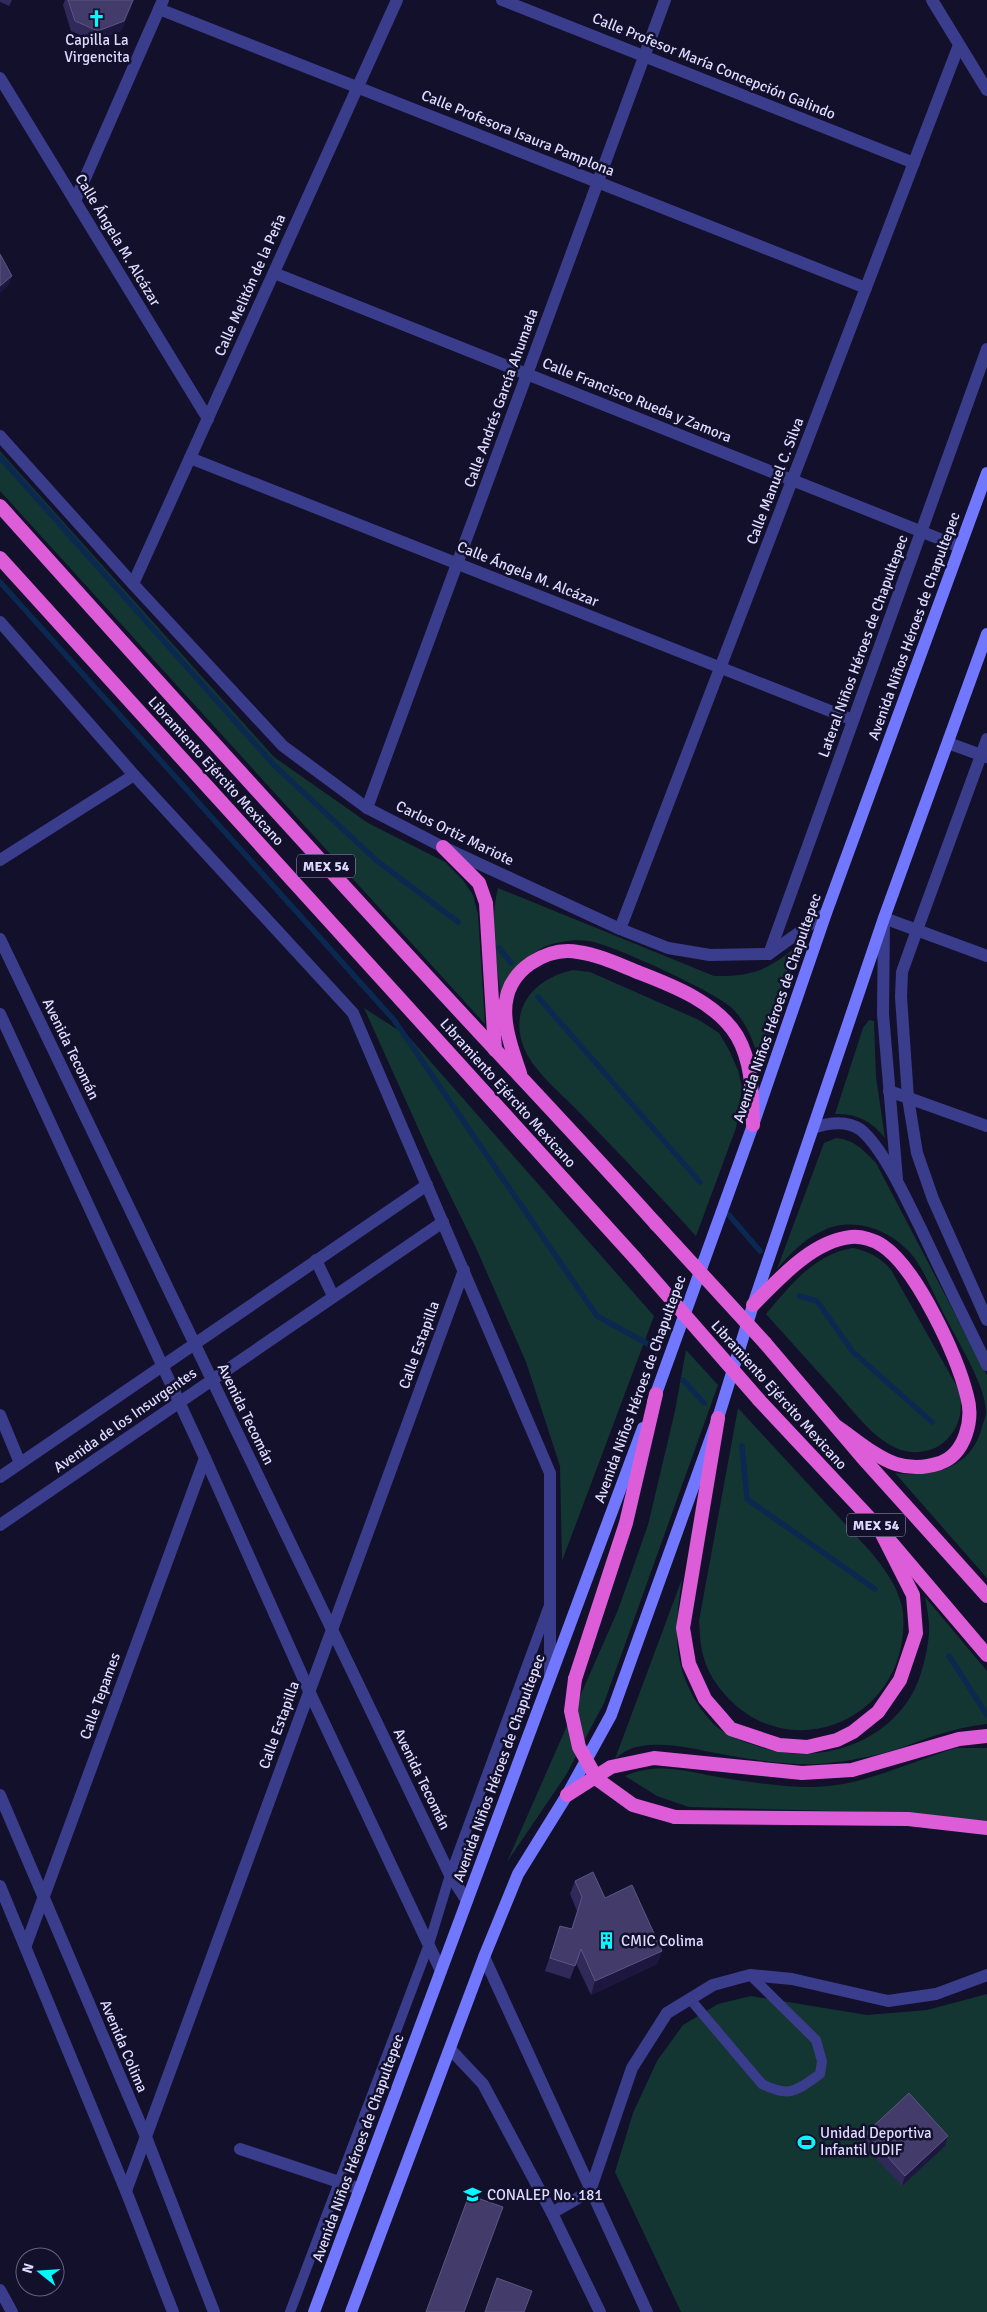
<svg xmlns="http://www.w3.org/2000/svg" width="987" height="2312" font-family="Signika,sans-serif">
	<rect width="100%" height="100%" fill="#13102c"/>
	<!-- green -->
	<g fill="#133632">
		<path d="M0,451L274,757L368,823L445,862L463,880L473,895L478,915L485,1024L0,491Z"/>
		<path d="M498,888L714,976C757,977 769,968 802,943L760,1067C755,1045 749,1026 733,1009C720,994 611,944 589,941C575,939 558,941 544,947C523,957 513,979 501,998C497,963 489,922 498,888Z"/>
		<path d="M573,970L590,972L699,1020L719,1033L729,1050L738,1070L742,1088L736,1128L696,1236C658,1194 618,1152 578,1111C561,1093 534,1072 524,1048C508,1008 535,978 573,970Z"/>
		<path d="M364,1008L409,1037L654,1316L562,1561L560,1466L526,1362L477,1250L429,1152Z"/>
		<path d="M869,1020L874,1021L876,1077L885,1138C872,1121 856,1113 835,1114L863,1028Z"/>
		<path d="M836,1138C855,1140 863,1150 876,1163L987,1375V1578L895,1473C933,1478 972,1468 982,1427C983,1422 986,1417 986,1412C986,1386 958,1342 946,1318C937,1302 923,1267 912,1255C890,1229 852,1215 820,1232C803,1240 789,1255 777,1269L824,1143Z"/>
		<path d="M853,1248C870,1252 880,1257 891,1270L960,1392C963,1413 959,1429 943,1443C931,1453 910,1455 896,1448C872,1437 855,1413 838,1394C814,1367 790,1341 766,1314C791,1285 814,1254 853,1248Z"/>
		<path d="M686,1350L718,1385L604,1703L566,1775L507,1862L618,1610L648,1525L675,1411Z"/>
		<path d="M738,1408L870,1551C884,1568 897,1585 902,1607C905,1623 903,1640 899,1655C877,1730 786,1756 730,1700C718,1688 707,1672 703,1655C700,1645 700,1632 699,1621Z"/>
		<path d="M682,1579C678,1606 674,1635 680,1662C685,1685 699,1711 717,1727C727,1735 741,1741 754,1745C810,1766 879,1749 911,1696C921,1679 927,1654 929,1634C930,1622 927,1609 925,1597L987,1671V1724C956,1727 931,1737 903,1747C876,1757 826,1766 798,1764C774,1763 749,1759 726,1755C698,1750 654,1738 628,1750C623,1752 619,1756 615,1759Z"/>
		<path d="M956,1748H987V1823L903,1813L689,1807L657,1796L625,1776C660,1760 694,1774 730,1779C756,1783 783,1787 809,1787C859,1788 909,1762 956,1748Z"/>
		<path d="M987,1994V2312H681L615,2172L633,2113L657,2061L683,2025L718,2004L751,1996L867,2015L927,2010Z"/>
	</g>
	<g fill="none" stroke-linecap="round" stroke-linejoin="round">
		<!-- stream -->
		<g stroke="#0b2950" stroke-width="5.5">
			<path d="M0,457L274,765L376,860L458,922"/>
			<path d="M0,582L394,1020L597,1316L650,1345L656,1352"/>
			<path d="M499,948L511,963"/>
			<path d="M538,997L700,1182"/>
			<path d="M729,1215L760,1251"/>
			<path d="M799,1296L817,1301L853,1352L932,1422"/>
			<path d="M683,1380L704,1403"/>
			<path d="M742,1446L747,1499L875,1589"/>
			<path d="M949,1656L987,1715"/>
		</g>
		<!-- service -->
		<g stroke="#3a3c8c" stroke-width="10">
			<path d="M690,1999L762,2084C790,2098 796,2091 820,2074L822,2061L816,2040L750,1975"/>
			<path d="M290,2312L429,1944L450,1875L548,1608"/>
		</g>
		<!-- minor -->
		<g stroke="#3a3c8c" stroke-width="12">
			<path d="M502,0L914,163"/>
			<path d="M932,0L987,90"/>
			<path d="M159,9L866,288"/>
			<path d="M0,78L208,419"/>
			<path d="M75,201L163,0"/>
			<path d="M274,273L960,547"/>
			<path d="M190,458L853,720"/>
			<path d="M133,584L397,0"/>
			<path d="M948,743L987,757"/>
			<path d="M367,808L665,0"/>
			<path d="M884,918L987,956"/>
			<path d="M620,929L959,45"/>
			<path d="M917,930L902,972L901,997L908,1098L917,1153L933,1199L987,1320"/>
			<path d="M0,939L450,1875L467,1901"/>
			<path d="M0,1014L205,1458L309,1691L441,1971"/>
			<path d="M889,1091L987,1126"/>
			<path d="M0,1415L20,1463"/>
			<path d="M26,1945L205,1458"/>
			<path d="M240,2149L360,2189"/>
			<path d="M126,2191L464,1270"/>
			<path d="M552,2213L590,2191L632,2068L667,2013L713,1985L750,1975L792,1979L888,2001L936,1994L987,1975"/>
			<path d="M0,2290L12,2312"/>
		</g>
		<!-- tertiary -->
		<g stroke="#3a3c8c" stroke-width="12">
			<path d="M0,436L133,584L283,746L367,808L443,847L620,929L668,948L710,955L769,954L826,913"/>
			<path d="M0,622L134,775L353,1013L550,1473V1675"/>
			<path d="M0,860L134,775"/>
			<path d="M884,920L883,1014L897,1179"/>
			<path d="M917,930L987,739"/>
			<path d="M769,954L987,349"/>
			<path d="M813,1128C828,1123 847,1120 861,1130C884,1149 908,1203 922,1231C943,1276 965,1320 987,1365"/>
			<path d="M316,1260L333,1296"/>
			<path d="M0,1477L427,1185"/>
			<path d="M0,1525L443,1222"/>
			<path d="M0,1795L146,2137L214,2312"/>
			<path d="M0,1886L126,2191L173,2312"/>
			<path d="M484,1957L647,2312"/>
			<path d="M451,2050L483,2084L552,2213L600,2312"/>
		</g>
		<!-- secondary -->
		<g stroke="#7277ff" stroke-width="12">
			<path d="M653,1402L753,1125L826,913L987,473"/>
			<path d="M314,2312L643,1428"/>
			<path d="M351,2312L484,1957L518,1874L567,1795L611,1715L718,1418L753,1305L884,918L987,634"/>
		</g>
		<!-- trunk -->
		<g stroke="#dd5cd8" stroke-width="14">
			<path d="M0,506C141,663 283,820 427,976C503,1059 581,1140 656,1224"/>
			<path d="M0,558L635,1258"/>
			<path d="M443,847L479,883L486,903L495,1050"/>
			<path d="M520,1073C507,1035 490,991 531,963C545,954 562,949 578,952C600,955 620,965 640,973C674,986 717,1003 737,1036C753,1064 752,1094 753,1125"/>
			<path d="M753,1305C779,1279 812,1241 851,1237C861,1236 875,1240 883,1246C917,1269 957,1356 967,1396C974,1420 965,1454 940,1463C925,1468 912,1469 896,1464C875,1457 854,1438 836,1426"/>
			<path d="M765,1343L862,1457L987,1596"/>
			<path d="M759,1400L879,1528L987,1655"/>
			<path d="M718,1418L683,1628L689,1664L705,1699L731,1729L779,1745L807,1747L837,1740L853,1732L878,1712L900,1680L916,1633L913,1595L879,1528"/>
			<path d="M575,1679L626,1523L656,1394"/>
			<path d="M567,1795L611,1767L654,1758L802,1773L852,1770L959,1739L987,1736"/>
			<path d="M675,1817L908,1819L987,1828"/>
		</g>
		<!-- trunk-bridge -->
		<g stroke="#dd5cd8" stroke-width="14">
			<path d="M656,1224L765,1343"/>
			<path d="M635,1258L759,1400"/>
			<path d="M575,1679L571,1711L579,1747L597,1779L633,1805L675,1817"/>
		</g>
	</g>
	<!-- wall -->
	<g fill="#302959">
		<path d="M0,0H12L9,6L0,2Z"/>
		<path d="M65,0H134L121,31L94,41L71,31L63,5Z"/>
		<path d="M575,1881L605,1898L662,1951L657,1964L591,1995L576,1963L570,1979L545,1971L560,1926L571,1929L577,1911L570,1894Z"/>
		<path d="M866,2133L945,2146L902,2186L862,2143Z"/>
	</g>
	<!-- shaded-wall -->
	<g fill="#1d1740">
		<path d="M134,0L121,31L94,41L98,31Z"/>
		<path d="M12,276L8,286L0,293V286Z"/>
		<path d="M662,1951L657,1964L591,1995L595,1981Z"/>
		<path d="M948,2136L945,2146L902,2186L905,2176Z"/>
	</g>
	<!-- building -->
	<g fill="#433c6b" stroke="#5b5582">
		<path d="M68,0H133L124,21L98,31L75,21Z"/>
		<path d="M0,254L12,276L0,286Z"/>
		<path d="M593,1872L605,1898L632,1885L662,1951L595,1981L581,1949L575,1966L550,1958L560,1926L572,1929L582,1897L575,1881Z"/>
		<path d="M909,2093L948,2136L905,2176L866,2133Z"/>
		<path d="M469,2195L503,2207L464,2312H426Z"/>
		<path d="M497,2278L532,2291L524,2312H485Z"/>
	</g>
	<!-- icons -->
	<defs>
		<symbol id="church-bare" viewBox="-9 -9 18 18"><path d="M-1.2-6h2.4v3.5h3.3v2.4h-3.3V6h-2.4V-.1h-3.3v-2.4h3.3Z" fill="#07f6ff" stroke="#13102c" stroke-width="2.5" paint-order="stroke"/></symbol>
		<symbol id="building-bare" viewBox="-9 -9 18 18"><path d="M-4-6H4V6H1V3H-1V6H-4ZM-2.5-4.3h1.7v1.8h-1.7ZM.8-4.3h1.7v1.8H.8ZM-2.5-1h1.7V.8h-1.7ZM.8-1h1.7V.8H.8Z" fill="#07f6ff" stroke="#13102c" stroke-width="2.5" paint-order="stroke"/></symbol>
		<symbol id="stadium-bare" viewBox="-9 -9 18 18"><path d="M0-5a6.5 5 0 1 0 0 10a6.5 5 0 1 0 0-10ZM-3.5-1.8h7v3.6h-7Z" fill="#07f6ff" stroke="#13102c" stroke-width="2.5" paint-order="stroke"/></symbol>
		<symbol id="university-bare" viewBox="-9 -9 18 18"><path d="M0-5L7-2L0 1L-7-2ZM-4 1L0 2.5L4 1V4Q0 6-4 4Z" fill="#07f6ff" stroke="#13102c" stroke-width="2.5" paint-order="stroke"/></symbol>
	</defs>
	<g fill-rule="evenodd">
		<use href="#church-bare" x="84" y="6" width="25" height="25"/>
		<use href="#building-bare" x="594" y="1928" width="25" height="25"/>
		<use href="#stadium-bare" x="794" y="2130" width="25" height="25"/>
		<use href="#university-bare" x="460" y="2182" width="25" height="25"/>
	</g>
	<g text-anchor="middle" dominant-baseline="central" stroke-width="5" stroke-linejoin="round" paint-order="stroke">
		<!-- shield labels -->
		<g fill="#13102c" stroke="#a09ec0" stroke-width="1">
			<rect x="297" y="854.5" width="58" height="23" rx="4"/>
			<rect x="847" y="1513.5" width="58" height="23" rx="4"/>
		</g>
		<g font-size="14" font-weight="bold" fill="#dddbff">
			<text x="326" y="866">MEX 54</text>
			<text x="876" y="1525">MEX 54</text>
		</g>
		<!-- poi labels -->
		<g font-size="15" fill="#dddbff" stroke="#13102c" text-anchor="start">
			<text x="97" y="40" text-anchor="middle">Capilla La<tspan x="97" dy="17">Virgencita</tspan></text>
			<text x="621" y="1941">CMIC Colima</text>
			<text x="820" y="2133">Unidad Deportiva<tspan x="820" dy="17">Infantil UDIF</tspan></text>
			<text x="487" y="2195">CONALEP No. 181</text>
		</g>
		<!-- street labels -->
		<g font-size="15" fill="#dddbff" stroke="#13102c">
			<text transform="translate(714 66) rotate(22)">Calle Profesor María Concepción Galindo</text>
			<text transform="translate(518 133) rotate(22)">Calle Profesora Isaura Pamplona</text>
			<text transform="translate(118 240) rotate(59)">Calle Ángela M. Alcázar</text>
			<text transform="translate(250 285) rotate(-66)">Calle Melitón de la Peña</text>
			<text transform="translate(501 398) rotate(-70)">Calle Andrés García Ahumada</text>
			<text transform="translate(637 400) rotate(22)">Calle Francisco Rueda y Zamora</text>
			<text transform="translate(775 481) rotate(-69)">Calle Manuel C. Silva</text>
			<text transform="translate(528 574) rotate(22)">Calle Ángela M. Alcázar</text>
			<text transform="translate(914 626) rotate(-70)">Avenida Niños Héroes de Chapultepec</text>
			<text transform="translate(863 646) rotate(-70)">Lateral Niños Héroes de Chapultepec</text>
			<text transform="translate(216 771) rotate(48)">Libramiento Ejército Mexicano</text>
			<text transform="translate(455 833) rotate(26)">Carlos Ortiz Mariote</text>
			<text transform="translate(777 1008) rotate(-71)">Avenida Niños Héroes de Chapultepec</text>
			<text transform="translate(71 1049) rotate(64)">Avenida Tecomán</text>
			<text transform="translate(508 1093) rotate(48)">Libramiento Ejército Mexicano</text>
			<text transform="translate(419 1345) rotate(-70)">Calle Estapilla</text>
			<text transform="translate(640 1389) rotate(-70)">Avenida Niños Héroes de Chapultepec</text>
			<text transform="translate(779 1395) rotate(48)">Libramiento Ejército Mexicano</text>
			<text transform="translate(246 1414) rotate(64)">Avenida Tecomán</text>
			<text transform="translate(125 1420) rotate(-35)">Avenida de los Insurgentes</text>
			<text transform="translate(100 1696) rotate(-70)">Calle Tepames</text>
			<text transform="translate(279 1725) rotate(-70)">Calle Estapilla</text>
			<text transform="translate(499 1768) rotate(-70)">Avenida Niños Héroes de Chapultepec</text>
			<text transform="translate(422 1779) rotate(64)">Avenida Tecomán</text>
			<text transform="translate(124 2046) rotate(67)">Avenida Colima</text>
			<text transform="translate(358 2148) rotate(-70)">Avenida Niños Héroes de Chapultepec</text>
		</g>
	</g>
	<!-- north arrow -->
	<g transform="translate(40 2272) rotate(287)"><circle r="24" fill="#13102c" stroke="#646180"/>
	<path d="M0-4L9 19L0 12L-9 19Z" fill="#07f6ff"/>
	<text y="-8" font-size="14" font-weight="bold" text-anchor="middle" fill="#dddbff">N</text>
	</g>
</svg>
